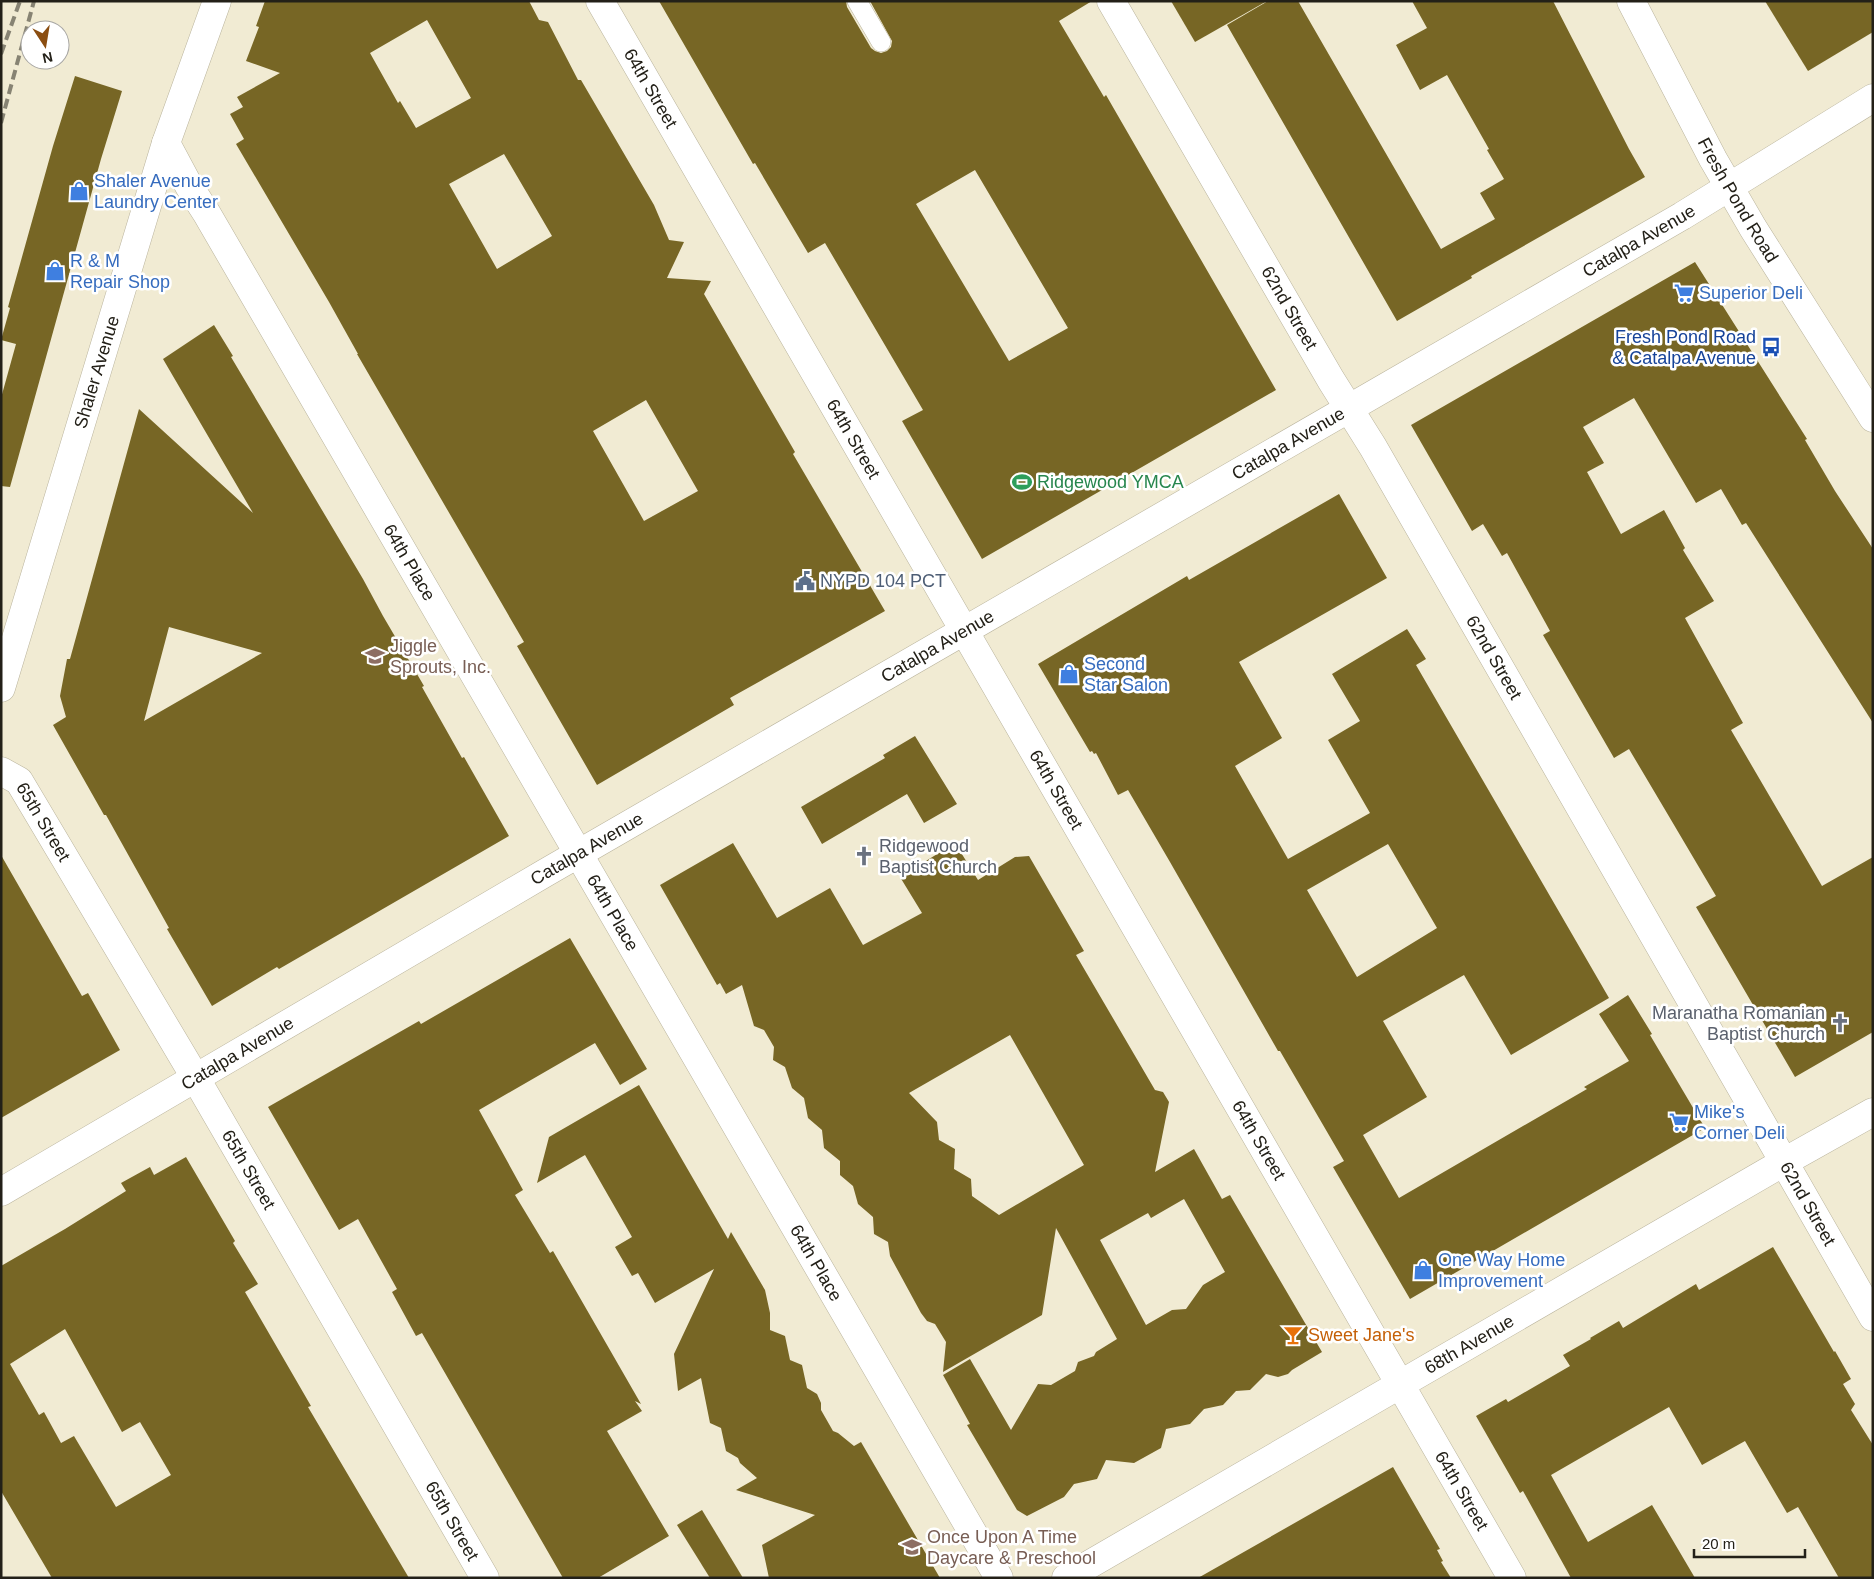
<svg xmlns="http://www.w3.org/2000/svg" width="1874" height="1579" font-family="Arial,sans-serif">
	<rect width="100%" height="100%" fill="#f1ebd3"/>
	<!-- building -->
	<g fill="#776625" fill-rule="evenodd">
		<path d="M265,1H529L539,20L548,22L578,80H581L654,205L669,240L684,242L667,278L711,281L704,294L795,452L793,454L885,611L730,698L734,705L597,785L517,646L524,642L357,354H358L329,302L236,144L244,139L230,114L243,107L237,97L280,73L246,61L259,27L256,26ZM427,20L471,98L416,128L400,101L398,103L370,53ZM504,154L552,236L497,269L449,184ZM646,400L698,491L644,521L593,431Z"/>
		<path d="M659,1H846L847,7L871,48L875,51L881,53L887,51L891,47L892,41L870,1H1092L1059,21L1104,97L1106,95L1276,390L982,559L902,421L923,410L825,243L808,253L755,163L753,164ZM975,170L1068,328L1009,361L916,204Z"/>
		<path d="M1171,1H1267L1195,42Z"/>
		<path d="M1268,1H1298L1441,249L1495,219L1480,193L1504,179L1487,150L1489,149L1447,75L1420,90L1396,45L1427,28L1412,1H1553L1629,149L1645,177L1471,276L1472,278L1397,321L1227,25Z"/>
		<path d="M1765,1H1873V32L1808,71Z"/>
		<path d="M75,76L122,91L101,159L10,487L1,486V398L16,344L1,340L10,308L8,307L53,146Z"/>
		<path d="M1695,262L1807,439L1805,440L1835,491L1873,549V723L1746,523L1742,525L1721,489L1696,503L1634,398L1583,427L1604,463L1587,472L1621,534L1664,510L1685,548L1683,550L1714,601L1685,618L1743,723L1731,730L1822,886L1873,857V1032L1795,1077L1696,907L1716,896L1664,808L1629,749L1614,758L1543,635L1550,631L1507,553L1502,556L1483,524L1472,531L1411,425Z"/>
		<path d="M214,325L233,356L231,357L363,579L383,616L424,686L422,687L462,758L464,757L509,836L279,969L277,967L212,1006L167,929L169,928L106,815H104L53,725L66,717L60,696L67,659H70L139,409L253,513L163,359ZM169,627L262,653L144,721Z"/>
		<path d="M1339,494L1387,578L1239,662L1282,738L1235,766L1288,859L1370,813L1328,740L1360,721L1332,674L1407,629L1426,659L1416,665L1609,998L1511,1055L1464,975L1383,1021L1427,1097L1363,1135L1399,1198L1587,1089L1584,1087L1629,1061L1599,1014L1628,995L1652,1034L1650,1035L1705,1128L1410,1299L1333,1167L1344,1161L1280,1051H1278L1170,862L1128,790L1118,795L1096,753L1094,754L1092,751L1090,752L1038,664L1187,576L1189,580ZM1388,844L1437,928L1357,977L1307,890Z"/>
		<path d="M915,736L957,804L924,823L907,794L822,844L801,807L885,758L883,755Z"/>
		<path d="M733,843L777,918L830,888L863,945L922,913L900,877L955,843L978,880L1015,857L1029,856L1084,951L1076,955L1155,1090L1163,1092L1169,1102L1155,1172L1194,1149L1222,1199L1230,1195L1322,1352L1292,1370L1288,1374L1278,1377L1266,1374L1250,1390L1236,1391L1223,1405L1204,1409L1190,1424L1166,1429L1161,1448L1134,1463L1106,1460L1097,1479L1074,1484L1064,1497L1027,1516L1017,1510L967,1425L970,1424L943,1375L970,1359L1011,1430L1038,1384L1051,1385L1075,1371L1078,1362L1094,1356L1096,1352L1117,1339L1056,1228L1042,1315L943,1372L946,1342L935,1324L927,1321L921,1313L890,1256L888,1242L874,1234L873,1217L858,1204L853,1186L840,1175V1161L824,1148L822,1130L808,1118L804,1098L792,1088L785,1067L773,1060L774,1047L764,1030L754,1026L742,985L726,994L720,983L717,985L660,885ZM1010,1035L1084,1165L999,1215L972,1196L971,1179L954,1169L955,1149L939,1140L937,1122L909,1093ZM1184,1199L1225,1272L1203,1285L1186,1309L1172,1310L1146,1325L1100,1240L1148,1213L1151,1218Z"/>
		<path d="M1,855L82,996L88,993L120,1050L1,1118Z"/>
		<path d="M570,938L647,1069L620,1085L595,1043L479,1110L523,1190L515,1195L550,1253L553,1251L641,1404L635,1401L642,1411L607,1431L669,1536L598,1578H563L422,1333L416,1336L392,1292L397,1289L358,1219L339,1230L268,1107L419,1021L421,1024Z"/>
		<path d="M639,1085L728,1239L731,1232L765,1290L770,1313V1330L785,1336L790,1360L802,1365L807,1388L817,1394L821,1403V1410L833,1431L838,1433L854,1446L861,1442L940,1578H769L762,1545L815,1515L736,1490L757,1478L740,1463L738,1458L726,1451L721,1428L710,1423L701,1378L678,1391L674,1354L714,1269L655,1303L638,1273L632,1276L615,1247L632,1237L585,1155L537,1183L549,1137Z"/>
		<path d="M186,1157L235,1241L233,1243L258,1284L245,1292L311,1406L308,1407L409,1578H52L1,1491V1266L65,1229L126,1191L121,1183L150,1167L154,1175ZM65,1329L122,1432L140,1422L171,1475L116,1507L74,1436L61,1443L44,1412L39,1415L10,1364Z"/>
		<path d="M1773,1247L1834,1352L1835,1351L1851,1379L1843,1384L1855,1404L1851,1410L1873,1445V1578H1839L1798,1507L1787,1513L1745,1441L1702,1465L1669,1407L1551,1475L1588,1542L1652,1505L1695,1578H1571L1523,1491L1520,1493L1476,1416L1506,1399L1508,1402L1570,1366L1563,1355L1591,1339L1590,1338L1619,1321L1623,1328L1696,1284L1699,1290Z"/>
		<path d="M1393,1467L1440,1549L1437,1550L1443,1561L1441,1562L1451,1578H1198Z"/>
		<path d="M702,1510L743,1578H710L677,1525Z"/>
	</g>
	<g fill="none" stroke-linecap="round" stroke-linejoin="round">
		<defs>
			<path id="lane" d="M857,1L881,42"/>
			<g id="street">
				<path id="s1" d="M600,1L1512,1578"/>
				<path id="s2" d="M1111,1L1331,380L1373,447L1873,1317"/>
				<path id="s3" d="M166,143L189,186L207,214L999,1578"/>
				<path id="s4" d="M1,688L166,143L217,1"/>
				<path id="s5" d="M1,771L19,781L195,1077L485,1578"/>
				<path id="s6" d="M1,1192L545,873L1682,216L1873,98"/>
				<path id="s7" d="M1066,1578L1784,1162L1873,1112"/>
			</g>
			<g id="secondary">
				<path id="s8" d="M1631,1L1713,159L1753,228L1873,418"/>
			</g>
		</defs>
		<!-- lane casing -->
		<use href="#lane" stroke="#bab49d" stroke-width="20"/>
		<!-- street casing -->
		<use href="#street" stroke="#bab49d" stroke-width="29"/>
		<!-- secondary casing -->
		<use href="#secondary" stroke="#bab49d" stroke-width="29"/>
		<!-- lane -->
		<use href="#lane" stroke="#fff" stroke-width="19"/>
		<!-- street -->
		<use href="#street" stroke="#fff" stroke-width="28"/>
		<!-- secondary -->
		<use href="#secondary" stroke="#fff" stroke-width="28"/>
		<!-- rail -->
		<g stroke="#878373" stroke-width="4" stroke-dasharray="10 5" stroke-linecap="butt">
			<path d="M1,54L20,1"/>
			<path d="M1,123L34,1"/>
		</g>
	</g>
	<!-- icons -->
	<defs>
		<symbol id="shop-bare" viewBox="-9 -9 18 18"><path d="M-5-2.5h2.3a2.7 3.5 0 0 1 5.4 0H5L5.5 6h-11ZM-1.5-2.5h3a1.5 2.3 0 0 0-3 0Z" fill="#3f7fe0" stroke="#fff" stroke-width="2.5" paint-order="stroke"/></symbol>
		<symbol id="supermarket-bare" viewBox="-9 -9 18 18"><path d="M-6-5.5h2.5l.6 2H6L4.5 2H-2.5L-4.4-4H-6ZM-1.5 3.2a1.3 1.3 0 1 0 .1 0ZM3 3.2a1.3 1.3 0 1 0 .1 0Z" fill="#3f7fe0" stroke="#fff" stroke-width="2.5" paint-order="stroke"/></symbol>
		<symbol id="bus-bare" viewBox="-9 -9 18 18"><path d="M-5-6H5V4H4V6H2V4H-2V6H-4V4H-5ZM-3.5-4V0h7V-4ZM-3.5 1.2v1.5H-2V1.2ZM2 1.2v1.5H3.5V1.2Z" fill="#1a4fb4" stroke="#fff" stroke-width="2.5" paint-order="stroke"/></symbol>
		<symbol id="stadium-bare" viewBox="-9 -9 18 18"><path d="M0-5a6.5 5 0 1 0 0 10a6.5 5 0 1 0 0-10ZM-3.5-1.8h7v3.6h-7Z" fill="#2e9e5b" stroke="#fff" stroke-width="2.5" paint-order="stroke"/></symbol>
		<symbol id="civic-bare" viewBox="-9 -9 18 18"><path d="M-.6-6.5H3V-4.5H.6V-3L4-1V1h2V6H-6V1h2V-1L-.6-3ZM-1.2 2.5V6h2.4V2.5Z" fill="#5c6f8a" stroke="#fff" stroke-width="2.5" paint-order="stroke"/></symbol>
		<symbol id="school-bare" viewBox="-9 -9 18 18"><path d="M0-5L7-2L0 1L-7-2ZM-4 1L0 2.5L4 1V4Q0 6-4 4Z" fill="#8d6e63" stroke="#fff" stroke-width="2.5" paint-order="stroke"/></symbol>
		<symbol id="church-bare" viewBox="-9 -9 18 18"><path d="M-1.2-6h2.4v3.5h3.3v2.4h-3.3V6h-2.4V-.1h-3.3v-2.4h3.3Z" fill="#6b7280" stroke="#fff" stroke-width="2.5" paint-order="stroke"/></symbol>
		<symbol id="bar-bare" viewBox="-9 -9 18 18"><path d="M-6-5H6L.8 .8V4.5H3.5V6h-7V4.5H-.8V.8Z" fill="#e8710a" stroke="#fff" stroke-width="2.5" paint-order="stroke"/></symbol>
	</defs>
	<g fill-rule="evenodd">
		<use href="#shop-bare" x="65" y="177" width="28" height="28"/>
		<use href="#shop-bare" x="41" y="257" width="28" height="28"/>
		<use href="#supermarket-bare" x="1670" y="279" width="28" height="28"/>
		<use href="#bus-bare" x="1757" y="333" width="28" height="28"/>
		<use href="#stadium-bare" x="1008" y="468" width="28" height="28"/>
		<use href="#civic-bare" x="791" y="567" width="28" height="28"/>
		<use href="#school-bare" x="361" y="642" width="28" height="28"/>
		<use href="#shop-bare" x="1055" y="660" width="28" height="28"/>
		<use href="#church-bare" x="850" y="842" width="28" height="28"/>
		<use href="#church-bare" x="1826" y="1009" width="28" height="28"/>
		<use href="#supermarket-bare" x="1665" y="1108" width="28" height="28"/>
		<use href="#shop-bare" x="1409" y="1256" width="28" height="28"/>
		<use href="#bar-bare" x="1279" y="1321" width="28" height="28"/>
		<use href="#school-bare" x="898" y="1533" width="28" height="28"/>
	</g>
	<g text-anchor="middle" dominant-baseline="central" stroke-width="5" stroke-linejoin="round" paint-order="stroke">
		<!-- street labels -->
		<g font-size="18" fill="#232018" stroke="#fff">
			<text stroke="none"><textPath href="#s1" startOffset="101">64th Street</textPath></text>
			<text stroke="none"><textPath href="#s8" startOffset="226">Fresh Pond Road</textPath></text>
			<text stroke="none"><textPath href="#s6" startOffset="1894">Catalpa Avenue</textPath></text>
			<text stroke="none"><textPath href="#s2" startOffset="355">62nd Street</textPath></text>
			<text stroke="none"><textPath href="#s4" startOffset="330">Shaler Avenue</textPath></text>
			<text stroke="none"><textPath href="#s1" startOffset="506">64th Street</textPath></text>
			<text stroke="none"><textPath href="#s6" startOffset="1489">Catalpa Avenue</textPath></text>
			<text stroke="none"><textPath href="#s3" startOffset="485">64th Place</textPath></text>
			<text stroke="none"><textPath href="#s6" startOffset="1084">Catalpa Avenue</textPath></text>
			<text stroke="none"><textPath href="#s2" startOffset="760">62nd Street</textPath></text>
			<text stroke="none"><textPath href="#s1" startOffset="911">64th Street</textPath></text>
			<text stroke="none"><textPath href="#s5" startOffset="68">65th Street</textPath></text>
			<text stroke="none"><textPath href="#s6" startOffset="679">Catalpa Avenue</textPath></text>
			<text stroke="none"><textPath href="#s3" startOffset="890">64th Place</textPath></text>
			<text stroke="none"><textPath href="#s6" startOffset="274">Catalpa Avenue</textPath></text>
			<text stroke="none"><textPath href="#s1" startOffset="1316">64th Street</textPath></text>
			<text stroke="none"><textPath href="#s5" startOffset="472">65th Street</textPath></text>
			<text stroke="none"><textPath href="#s2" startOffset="1390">62nd Street</textPath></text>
			<text stroke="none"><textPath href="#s3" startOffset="1295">64th Place</textPath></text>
			<text stroke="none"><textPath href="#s7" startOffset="466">68th Avenue</textPath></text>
			<text stroke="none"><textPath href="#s1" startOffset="1721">64th Street</textPath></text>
			<text stroke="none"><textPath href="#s5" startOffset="878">65th Street</textPath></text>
		</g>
		<!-- shop labels -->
		<g font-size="18" fill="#366cbe" stroke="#fff" text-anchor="start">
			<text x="94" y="181">Shaler Avenue<tspan x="94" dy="21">Laundry Center</tspan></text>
			<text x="70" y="261">R &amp; M<tspan x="70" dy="21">Repair Shop</tspan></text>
			<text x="1699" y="293">Superior Deli</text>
			<text x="1084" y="664">Second<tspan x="1084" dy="21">Star Salon</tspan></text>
			<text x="1694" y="1112">Mike's<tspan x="1694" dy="21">Corner Deli</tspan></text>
			<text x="1438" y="1260">One Way Home<tspan x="1438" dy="21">Improvement</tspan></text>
		</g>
		<!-- transit labels -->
		<g font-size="18" fill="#164399" stroke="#fff" text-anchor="end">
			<text x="1756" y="337">Fresh Pond Road<tspan x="1756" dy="21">&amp; Catalpa Avenue</tspan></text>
		</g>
		<!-- leisure labels -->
		<g font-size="18" fill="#27864d" stroke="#fff" text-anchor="start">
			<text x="1037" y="482">Ridgewood YMCA</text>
		</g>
		<!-- service labels -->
		<g font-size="18" fill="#4e5e75" stroke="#fff" text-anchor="start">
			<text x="820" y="581">NYPD 104 PCT</text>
		</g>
		<!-- education labels -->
		<g font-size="18" fill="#785e54" stroke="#fff" text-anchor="start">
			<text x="390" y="646">Jiggle<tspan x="390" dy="21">Sprouts, Inc.</tspan></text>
			<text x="927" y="1537">Once Upon A Time<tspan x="927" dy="21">Daycare &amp; Preschool</tspan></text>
		</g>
		<!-- worship labels -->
		<g font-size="18" fill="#5b616d" stroke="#fff" text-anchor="start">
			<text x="879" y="846">Ridgewood<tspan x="879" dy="21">Baptist Church</tspan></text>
			<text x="1825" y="1013" text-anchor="end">Maranatha Romanian<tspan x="1825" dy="21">Baptist Church</tspan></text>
		</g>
		<!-- food labels -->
		<g font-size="18" fill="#c56008" stroke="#fff" text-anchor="start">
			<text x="1308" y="1335">Sweet Jane's</text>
		</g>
	</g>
	<!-- border -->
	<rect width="1874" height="1579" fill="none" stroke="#232018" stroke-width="5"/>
	<!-- north arrow -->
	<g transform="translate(45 45) rotate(168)"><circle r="24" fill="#ffffff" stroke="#a7a6a3"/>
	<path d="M0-4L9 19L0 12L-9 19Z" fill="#8b4e11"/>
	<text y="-8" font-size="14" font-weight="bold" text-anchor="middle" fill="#232018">N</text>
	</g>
	<!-- scale -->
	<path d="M1694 1549v8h111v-8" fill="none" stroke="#232018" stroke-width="2.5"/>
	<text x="1702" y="1549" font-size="15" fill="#232018" stroke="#ffffff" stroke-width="4" paint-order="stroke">20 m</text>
</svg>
